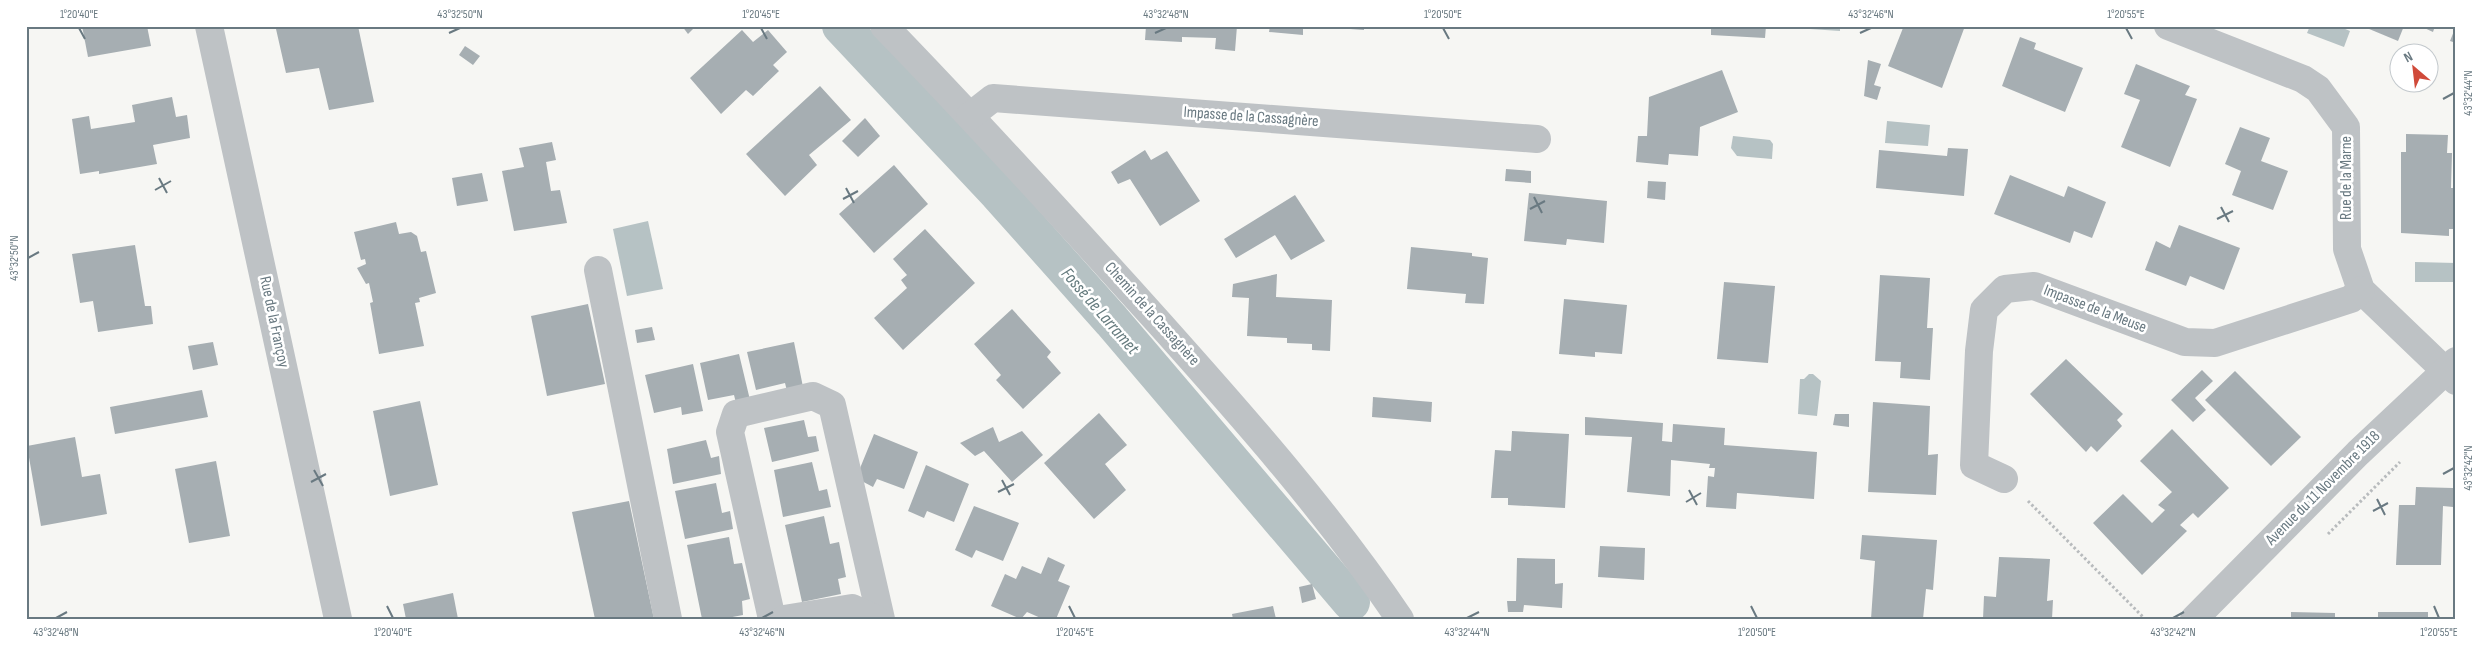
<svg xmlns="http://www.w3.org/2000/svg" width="2482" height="645" font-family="'Sofia Sans Condensed',sans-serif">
	<rect width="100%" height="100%" fill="#f6f6f3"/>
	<!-- water -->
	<g fill="#b6c2c4">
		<path d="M1793,26H1840V31L1795,28Z"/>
		<path d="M2310,26H2338L2350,31L2344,47L2307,33Z"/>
		<path d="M1887,121L1930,125L1928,146L1885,143Z"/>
		<path d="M1733,136L1770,140L1773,144L1772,159L1737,156L1731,148Z"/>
		<path d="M648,221L663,289L627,296L613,229Z"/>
		<path d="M2415,262L2456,263V282H2415Z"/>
		<path d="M1809,374H1813L1821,381L1817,416L1798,414L1800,379H1804Z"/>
	</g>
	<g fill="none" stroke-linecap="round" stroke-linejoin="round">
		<!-- canal -->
		<path stroke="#b6c2c4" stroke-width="38" d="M841,26L998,193L1112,321L1351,602"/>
	</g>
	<!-- building -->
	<g fill="#a6aeb2">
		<path d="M82,26H147L151,46L88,57Z"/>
		<path d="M290,26H358L374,102L329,110L319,68L286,73L276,29Z"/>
		<path d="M682,26H696L688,34Z"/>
		<path d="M1146,26H1237L1235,51L1215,49L1216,38L1182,37V42L1145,40Z"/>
		<path d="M1270,26H1303V35L1269,32Z"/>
		<path d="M1336,26H1364V30L1336,28Z"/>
		<path d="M1711,26H1766L1765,38L1711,35Z"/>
		<path d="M1899,26H1965L1942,88L1888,66L1903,28Z"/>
		<path d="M2362,26H2404L2398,41Z"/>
		<path d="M2420,26H2435L2433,32Z"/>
		<path d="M2456,26V43L2450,41Z"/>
		<path d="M742,30L753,42L768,30L787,52L773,65L779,71L753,96L746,90L721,114L690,78Z"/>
		<path d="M2020,37L2036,43L2034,49L2083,68L2065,112L2002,86Z"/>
		<path d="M465,46L480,56L473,65L459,55Z"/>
		<path d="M1868,60L1881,64L1874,85L1881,87L1877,100L1864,96Z"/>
		<path d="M2136,64L2190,86L2185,95L2197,99L2170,167L2121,147L2140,100L2124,94Z"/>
		<path d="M1722,70L1738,112L1700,127L1698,156L1669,154L1668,165L1636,162L1638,136H1647L1649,97Z"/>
		<path d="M820,86L851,120L809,155L817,165L785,196L746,154Z"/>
		<path d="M172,97L176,117L187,115L190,138L153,145L157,164L99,174V171L80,174L72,119L89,116L91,129L135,122L132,105Z"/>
		<path d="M865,118L880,136L858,157L842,141Z"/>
		<path d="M2240,127L2270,138L2261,161L2288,171L2273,210L2232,195L2241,171L2225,164Z"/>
		<path d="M2406,134L2448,135L2447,153H2452L2451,188H2456V229H2449V236L2401,233V152H2406Z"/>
		<path d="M552,142L556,160L546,162L551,191L560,190L567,223L514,231L502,171L524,167L519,148Z"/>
		<path d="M1948,148L1968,149L1964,196L1876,188L1879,150L1947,156Z"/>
		<path d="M1145,150L1151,160L1167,151L1200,201L1160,226L1130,179L1118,184L1111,172Z"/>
		<path d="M894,165L928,204L874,253L839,214Z"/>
		<path d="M1506,169L1531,171V183L1505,181Z"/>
		<path d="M482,173L488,201L457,206L452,178Z"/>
		<path d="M2010,175L2064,197L2068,186L2106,202L2092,238L2074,231L2070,243L1994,214Z"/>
		<path d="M1648,181L1666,182L1665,200L1647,198Z"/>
		<path d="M1529,193L1607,201L1604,243L1567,239L1566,245L1524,241Z"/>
		<path d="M1295,195L1325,241L1291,260L1275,235L1236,258L1224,239Z"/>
		<path d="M396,222L399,234L411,232L417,236L421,252L426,251L436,293L419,298L420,302L415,303L424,346L379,354L370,303L373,302L369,283L366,284L357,268L366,264L365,259L361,260L354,232Z"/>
		<path d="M2179,225L2240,248L2224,290L2190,276L2186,286L2145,270L2156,241L2170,248Z"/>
		<path d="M925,229L975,283L903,350L874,318L907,288L901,280L907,275L893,259Z"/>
		<path d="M135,245L145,306H151L153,324L98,332L93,301L80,303L72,254Z"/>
		<path d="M1411,247L1472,253V256L1488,258L1484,304L1465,303L1466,294L1407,289Z"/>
		<path d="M1277,274L1276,297L1332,300L1330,351L1312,350V344L1287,343V338L1247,336L1249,298L1232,297L1233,284Z"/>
		<path d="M1880,275L1930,278L1927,328H1933L1930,380L1900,378L1901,362L1875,361Z"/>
		<path d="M1724,282L1775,286L1768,363L1717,359Z"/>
		<path d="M1564,299L1627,305L1622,354L1595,352V357L1559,354Z"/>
		<path d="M588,304L605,384L547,396L531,316Z"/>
		<path d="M1012,309L1051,352L1047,357L1061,373L1023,409L996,380L1001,375L974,344Z"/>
		<path d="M652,327L655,340L637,343L635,330Z"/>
		<path d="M213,342L218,365L193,370L188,346Z"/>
		<path d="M794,342L803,387L787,391L785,383L756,390L747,352Z"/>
		<path d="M739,354L750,400L736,403L734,395L708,400L700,363Z"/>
		<path d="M2066,359L2123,414L2117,420L2122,426L2097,452L2091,446L2086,452L2030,394Z"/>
		<path d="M693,364L703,411L682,415L681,407L654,413L645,375Z"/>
		<path d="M2202,370L2213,381L2195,398L2206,410L2193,422L2171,400Z"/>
		<path d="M2235,371L2301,437L2271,466L2205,400Z"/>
		<path d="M202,390L208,417L115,434L110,407Z"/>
		<path d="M1373,397L1432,402L1431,422L1372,417Z"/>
		<path d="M420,401L438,485L390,496L373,411Z"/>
		<path d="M1873,402L1930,406L1928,455L1938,454L1936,495L1868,492Z"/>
		<path d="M1099,413L1127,445L1105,464L1126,490L1094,519L1044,463Z"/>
		<path d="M1835,414H1849V427L1833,425Z"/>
		<path d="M1585,417L1663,423L1662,441L1672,442L1673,424L1725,428L1724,445L1817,452L1814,499L1737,493L1736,509L1706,507L1708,476L1714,477L1715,468H1709L1710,464L1671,460L1670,496L1627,492L1632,437L1585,435Z"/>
		<path d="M804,420L808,437L816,436L819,451L772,462L764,428Z"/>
		<path d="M993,427L999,442L1022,431L1043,455L1012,482L984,451L975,456L960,443Z"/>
		<path d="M2172,429L2229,488L2198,518L2193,513L2180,525L2187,531L2142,575L2093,523L2123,494L2152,523L2165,510L2158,505L2172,492L2140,461Z"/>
		<path d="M1512,431L1569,434L1565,508L1508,505V498H1491L1495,450L1511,451Z"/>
		<path d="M874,434L918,452L904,489L877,479L873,487L856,478Z"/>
		<path d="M75,437L82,477L100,474L107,514L41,526L27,446Z"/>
		<path d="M706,440L711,458L719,456L721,474L673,484L667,449Z"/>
		<path d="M216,461L230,536L189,543L175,469Z"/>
		<path d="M812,462L819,491L827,489L831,507L783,517L774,470Z"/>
		<path d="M926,465L969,484L954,522L927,511L924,518L908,511Z"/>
		<path d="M716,483L722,513L730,511L733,529L685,539L675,491Z"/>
		<path d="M2416,487L2453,488V507L2443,506L2441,565H2396L2399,505H2415Z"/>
		<path d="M629,501L654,619H595L572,512Z"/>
		<path d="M974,506L1019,523L1003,561L976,550L972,558L955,550Z"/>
		<path d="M824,516L830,544L839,542L846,577L838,579L841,594L802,602L785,525Z"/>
		<path d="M1862,535L1937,540L1933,590L1926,589L1923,619H1871L1875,561L1860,559Z"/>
		<path d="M729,537L734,564L742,563L750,599L742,601L743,615L722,619H702L687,545Z"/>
		<path d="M1600,546L1645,548L1644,580L1598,577Z"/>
		<path d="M1048,557L1065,565L1058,581L1070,586L1056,619H1043L1027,612L1021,619L991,606L1005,574L1016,579L1022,566L1041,574Z"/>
		<path d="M1999,557L2050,559L2047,601L2053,600L2052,619H1983L1984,596L1996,597Z"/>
		<path d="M1517,558L1555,559V584L1563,583L1562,608L1524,605L1523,612H1508L1507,601H1516Z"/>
		<path d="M1312,584L1316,599L1302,603L1299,587Z"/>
		<path d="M453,593L458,619H406L403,604Z"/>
		<path d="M1273,606L1276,619H1233L1232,614Z"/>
		<path d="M2291,612L2335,613V619H2291Z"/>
		<rect x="2378" y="612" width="50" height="7"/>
	</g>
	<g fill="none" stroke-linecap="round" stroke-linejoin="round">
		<!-- path -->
		<g stroke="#b8bbbd" stroke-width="3" stroke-dasharray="2.5 2.5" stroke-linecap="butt">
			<path d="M2028,501L2145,619"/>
			<path d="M2328,534L2400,462"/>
		</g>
		<!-- minor -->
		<g stroke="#bec2c5" stroke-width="28">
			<path d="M209,26L338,619"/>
			<path d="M884,26C979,124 1070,224 1161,325C1245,419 1329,514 1400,619"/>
			<path d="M2168,26L2303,79L2318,89L2346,127L2347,249L2361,290L2456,381"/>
			<path d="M970,116L993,98L1537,139"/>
			<path d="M598,270L668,619"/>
			<path d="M2004,479L1974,465L1979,351L1984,310L2005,289L2034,286L2185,342L2215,343L2351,299L2361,290"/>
			<path d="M772,619L730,432L736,414L813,396L832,405L881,619"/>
			<path d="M784,619L852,608L876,619"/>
			<path d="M2194,619L2358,453L2456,361"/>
		</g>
	</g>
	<!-- ticks -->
	<path fill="none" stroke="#697981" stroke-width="2" d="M79,28L85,39M761,28L767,39M1443,28L1449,39M2126,28L2132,39M449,33L460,28M1155,33L1166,28M1860,33L1871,28M2443,99L2454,93M159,178L167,193M846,188L854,203M155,190L171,181M1534,197L1542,213M843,199L858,191M2221,207L2229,222M1530,209L1545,201M2217,219L2233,211M28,258L39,252M314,470L323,486M2443,474L2454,468M1002,480L1010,495M311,482L326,474M1689,490L1697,505M998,492L1014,484M2377,499L2385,515M1686,502L1701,493M2373,511L2388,503M387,606L393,618M1069,606L1075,618M1751,606L1757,618M2434,606L2439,618M56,618L67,612M762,618L773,612M1467,618L1479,612M2173,618L2184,612"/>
	<g text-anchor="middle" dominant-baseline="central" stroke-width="5" stroke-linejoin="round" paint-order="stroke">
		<!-- street labels -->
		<g font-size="16" fill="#697981" stroke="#fff">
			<text transform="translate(1251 117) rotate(4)">Impasse de la Cassagnère</text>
			<text transform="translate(2346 178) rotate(-90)">Rue de la Marne</text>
			<text transform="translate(2095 309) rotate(21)">Impasse de la Meuse</text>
			<text transform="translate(1152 314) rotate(48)">Chemin de la Cassagnère</text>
			<text transform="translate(274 322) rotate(78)">Rue de la Françoy</text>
			<text transform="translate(2323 488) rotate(-45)">Avenue du 11 Novembre 1918</text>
		</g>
		<!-- water labels -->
		<g font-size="18" font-style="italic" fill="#647a7d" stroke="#fff">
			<text transform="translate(1100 311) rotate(49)">Fossé de Larramet</text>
		</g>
	</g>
	<!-- border -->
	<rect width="2482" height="645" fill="none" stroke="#ffffff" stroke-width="55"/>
	<!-- north arrow -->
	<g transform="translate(2414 68) rotate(332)"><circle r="24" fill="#ffffff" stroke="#c3c9cd"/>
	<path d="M0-4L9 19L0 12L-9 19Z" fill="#d04a3a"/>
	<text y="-8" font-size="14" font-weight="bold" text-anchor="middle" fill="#697981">N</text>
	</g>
	<rect x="28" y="28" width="2426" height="590" fill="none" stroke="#697981" stroke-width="2"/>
	<g font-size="12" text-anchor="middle" fill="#697981">
		<text x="79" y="18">1°20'40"E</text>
		<text x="460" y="18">43°32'50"N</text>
		<text x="761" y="18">1°20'45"E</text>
		<text x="1166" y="18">43°32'48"N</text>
		<text x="1443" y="18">1°20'50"E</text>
		<text x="1871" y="18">43°32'46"N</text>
		<text x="2126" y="18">1°20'55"E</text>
		<text transform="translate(2468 93) rotate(-90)" y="4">43°32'44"N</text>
		<text transform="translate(14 258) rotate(-90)" y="4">43°32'50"N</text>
		<text transform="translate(2468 468) rotate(-90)" y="4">43°32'42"N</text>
		<text x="56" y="636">43°32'48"N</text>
		<text x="393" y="636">1°20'40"E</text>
		<text x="762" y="636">43°32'46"N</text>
		<text x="1075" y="636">1°20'45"E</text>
		<text x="1467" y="636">43°32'44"N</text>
		<text x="1757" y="636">1°20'50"E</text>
		<text x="2173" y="636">43°32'42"N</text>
		<text x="2439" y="636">1°20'55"E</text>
	</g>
</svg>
